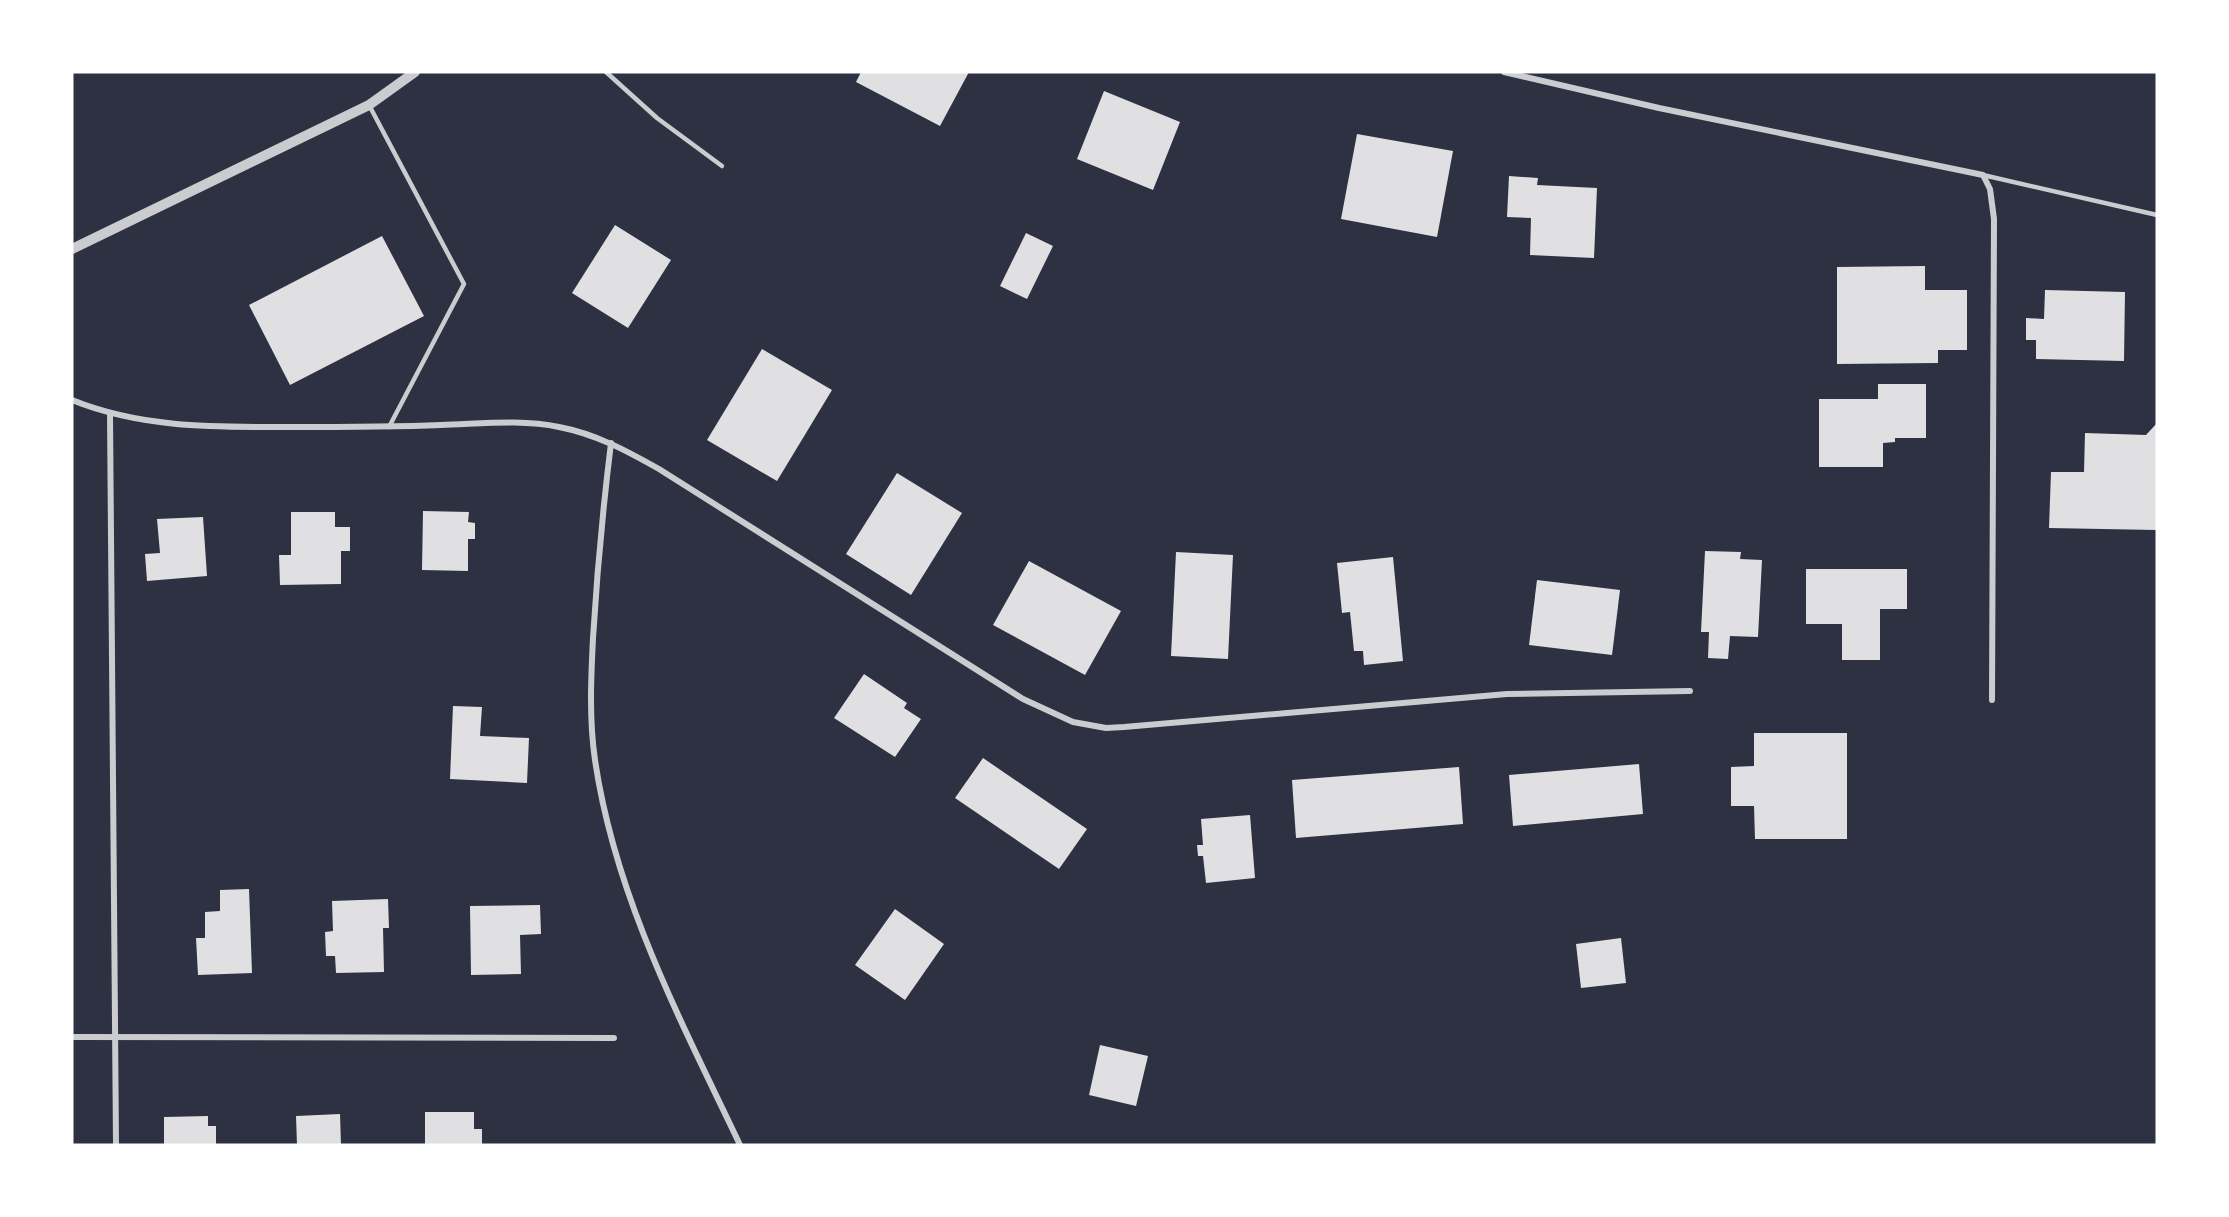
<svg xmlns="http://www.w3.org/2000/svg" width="2229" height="1217" font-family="Raleway,sans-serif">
	<rect width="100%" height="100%" fill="#2d3142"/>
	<!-- building -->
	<g fill="#e0e0e3">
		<path d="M861,72H969L940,126L856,82Z"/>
		<path d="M1104,91L1180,122L1153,190L1077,159Z"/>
		<path d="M1357,134L1453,151L1437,237L1341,219Z"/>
		<path d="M1509,176L1538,178L1537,185L1597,188L1594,258L1530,255L1531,218L1507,217Z"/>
		<path d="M615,225L671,260L628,328L572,293Z"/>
		<path d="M1026,233L1053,246L1027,299L1000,286Z"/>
		<path d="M382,236L424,316L290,385L249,305Z"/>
		<path d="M1925,266V290H1967V350H1938V363L1837,364V267Z"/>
		<path d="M2045,290L2125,292L2124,361L2036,359V340H2026V318L2044,319Z"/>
		<path d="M762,349L832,390L777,481L707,440Z"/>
		<path d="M1878,384H1926V438H1895V442L1883,443V467H1819V399H1878Z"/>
		<path d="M2157,423V530L2049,528L2051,472H2084L2085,433L2146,435Z"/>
		<path d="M897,473L962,513L911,595L846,554Z"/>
		<path d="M423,511L469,512L468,522L475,523V539H468V571L422,570Z"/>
		<path d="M291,512H335V527H350V551H341V584L280,585L279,555H291Z"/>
		<path d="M203,517L207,576L147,581L145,554L160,553L157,519Z"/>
		<path d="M1705,551L1741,552L1740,559L1762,560L1758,637L1730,636L1728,659L1708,658L1709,632H1701Z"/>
		<path d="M1176,552L1233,555L1228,659L1171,656Z"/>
		<path d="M1393,557L1403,661L1364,665L1363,651H1354L1350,612L1342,613L1337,563Z"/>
		<path d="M1029,561L1121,611L1085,675L993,625Z"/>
		<path d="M1806,569H1907V609H1880V660H1842V624H1806Z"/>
		<path d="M1537,580L1620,590L1612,655L1529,645Z"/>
		<path d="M864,674L907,703L904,708L921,719L895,757L834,718Z"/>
		<path d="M453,706L482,707L480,736L529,738L527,783L450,779Z"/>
		<path d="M1754,733H1847V839H1755L1754,806H1731V767L1754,766Z"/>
		<path d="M983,758L1087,829L1059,869L955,798Z"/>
		<path d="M1639,764L1643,814L1513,826L1509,775Z"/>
		<path d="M1459,767L1463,824L1296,838L1292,780Z"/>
		<path d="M1250,815L1255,878L1206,883L1203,856H1198L1197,845H1203L1201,819Z"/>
		<path d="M249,889L252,973L198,975L196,938H205V912L220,911V890Z"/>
		<path d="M388,899L389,928H383L384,972L336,973L335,956H326L325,932L333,931L332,901Z"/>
		<path d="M540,905L541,934L520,935L521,974L471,975L470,906Z"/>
		<path d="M895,909L944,944L905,1000L855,965Z"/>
		<path d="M1621,938L1626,983L1581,988L1576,944Z"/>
		<path d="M1100,1045L1148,1056L1136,1106L1089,1095Z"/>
		<path d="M425,1112H474V1129H482V1145H425Z"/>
		<path d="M340,1114L341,1145H297L296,1116Z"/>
		<path d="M208,1116V1126H216V1145H164V1117Z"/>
	</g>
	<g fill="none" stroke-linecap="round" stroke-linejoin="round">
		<!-- service -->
		<g stroke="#caccd0" stroke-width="4.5">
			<path d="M606,72L657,118L722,166"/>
			<path d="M369,105L464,284L389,427"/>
			<path d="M1983,175L2157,215"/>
		</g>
		<!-- minor -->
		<g stroke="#caccd0" stroke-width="6">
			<path d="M1504,72L1659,108L1983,175L1990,189L1994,219L1992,700"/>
			<path d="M72,400C141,428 213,427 287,427C338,427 390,427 441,425C480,424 521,419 559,427C596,434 627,451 659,469L1023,699L1073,722L1106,728L1124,727L1507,694L1690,691"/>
			<path d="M110,414L116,1145"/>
			<path d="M611,443C603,508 597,572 593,638C591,678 589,719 595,760C615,897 681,1021 740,1145"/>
			<path d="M72,1037L614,1038"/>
		</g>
		<!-- tertiary -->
		<path stroke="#caccd0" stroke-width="10" d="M72,249L369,105L415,72"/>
	</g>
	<!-- border -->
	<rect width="2229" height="1217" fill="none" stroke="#ffffff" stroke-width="147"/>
</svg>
